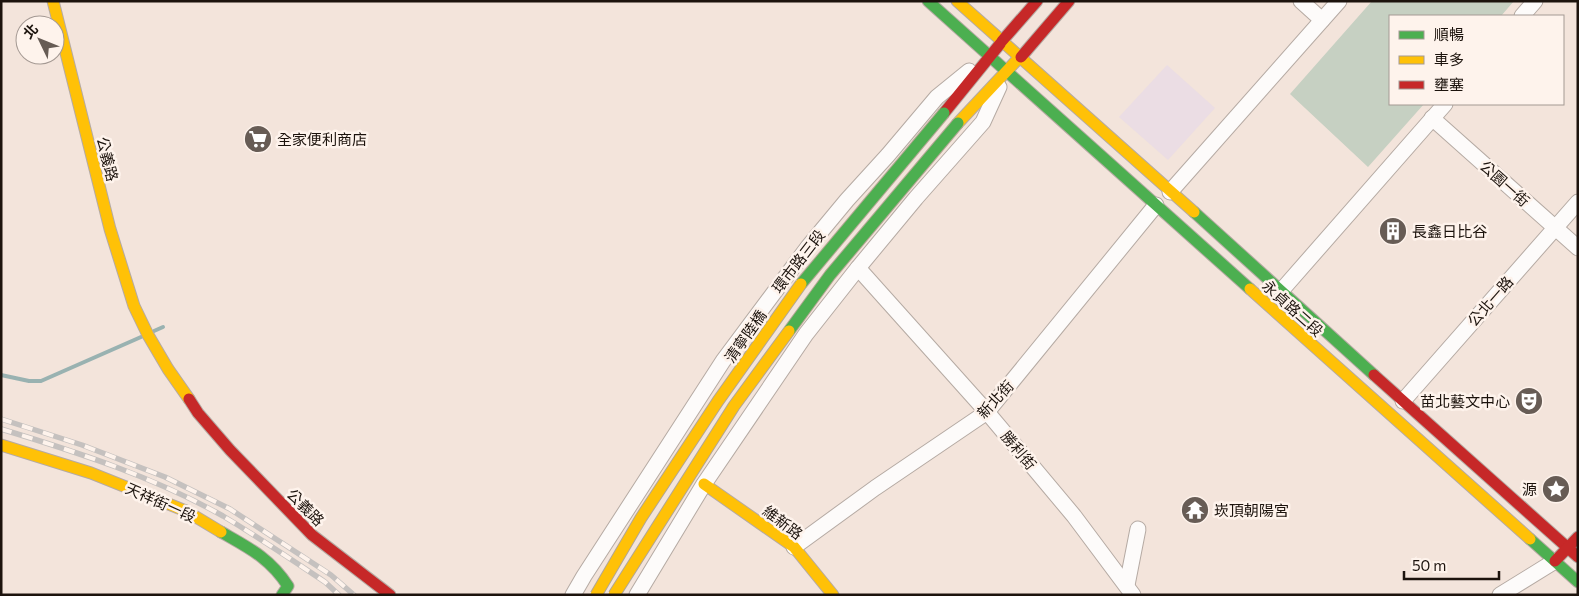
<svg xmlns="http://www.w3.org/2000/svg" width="1579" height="596" font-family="Commissioner,'Noto Sans TC',sans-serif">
	<rect width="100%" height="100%" fill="#f3e4db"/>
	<!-- education -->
	<path fill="#ebdde4" d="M1167,65L1215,108L1168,160L1119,117Z"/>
	<!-- green -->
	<path fill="#c6d0c2" d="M1372,1H1514L1501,16H1390V104H1424L1368,167L1290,94Z"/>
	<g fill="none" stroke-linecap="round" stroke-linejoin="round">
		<!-- stream -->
		<g stroke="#99b2b1" stroke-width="4">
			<path d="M154,331L163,327"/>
			<path d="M1,375L29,381H41L141,337"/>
		</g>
		<defs>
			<g id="street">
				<path d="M1301,1L1322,20"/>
				<path d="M1522,16L1535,1"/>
				<path d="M1432,118L1578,248"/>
				<path d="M1170,192L1339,1"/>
				<path d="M858,268L987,412L1074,516L1133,595"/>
				<path d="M1281,291L1445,104"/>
				<path d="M1403,401L1578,202"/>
				<path d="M794,547L875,488L987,412L1156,205"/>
				<path d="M1127,585L1138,529"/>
				<path d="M573,595L584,576L723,361L808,247L847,200L888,155L937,97L969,71"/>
				<path d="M637,595L704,484L806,334L858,268L916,198L983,122L999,87"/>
				<path d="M1500,595L1555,561"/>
			</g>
			<g id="fast">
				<path d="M928,1L1250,289"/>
				<path d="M1194,212L1374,375"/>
				<path d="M221,532C249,548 270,558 288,586L282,595"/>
				<path d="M1530,539L1578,582"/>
			</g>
			<g id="slow">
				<path d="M53,1L110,229L134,306L148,335L168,369L189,399"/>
				<path d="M957,1L1194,212"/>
				<path d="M958,123L1017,60"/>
				<path d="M1250,289L1530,539"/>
				<path d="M1,445L91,473L186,511L221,532"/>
				<path d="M704,484L794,547L833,595"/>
			</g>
			<g id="jam">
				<path d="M1002,41L1037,1"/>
				<path d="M1021,57L1069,1"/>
				<path d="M944,113L1000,44"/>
				<path d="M1374,375L1578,557"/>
				<path d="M189,399L198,413L230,450L312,535L390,595"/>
				<path d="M1555,561L1578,537"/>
			</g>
		</defs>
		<!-- street casing -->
		<use href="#street" stroke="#b5aaa3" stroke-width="17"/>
		<!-- fast casing -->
		<use href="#fast" stroke="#b5aaa3" stroke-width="13"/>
		<!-- slow casing -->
		<use href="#slow" stroke="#b5aaa3" stroke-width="13"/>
		<!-- jam casing -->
		<use href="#jam" stroke="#b5aaa3" stroke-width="13"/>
		<!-- street -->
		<use href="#street" stroke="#fdfbfa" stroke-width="15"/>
		<!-- fast -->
		<use href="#fast" stroke="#4caf50" stroke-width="11"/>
		<!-- slow -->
		<use href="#slow" stroke="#ffc107" stroke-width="11"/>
		<!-- jam -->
		<use href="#jam" stroke="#c62828" stroke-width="11"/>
		<defs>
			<g id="rail">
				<path d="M1,419L82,445L165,477L230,509L331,575L354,595"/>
				<path d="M1,429C77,452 154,477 223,516C258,537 292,560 325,582L339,595"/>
			</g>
		</defs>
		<!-- rail casing -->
		<use href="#rail" stroke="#c5c1bf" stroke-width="5.5"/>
		<!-- rail -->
		<use href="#rail" stroke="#fef3ec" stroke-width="4" stroke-dasharray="11" stroke-linecap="butt"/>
		<defs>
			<g id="fast-bridge">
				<path d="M801,284L944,113"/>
				<path d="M789,331L830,275L958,123"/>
			</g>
			<g id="slow-bridge">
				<path d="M596,595L641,518L718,401L801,284"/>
				<path d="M614,595L734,406L789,331"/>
			</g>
		</defs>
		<!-- fast-bridge casing -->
		<use href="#fast-bridge" stroke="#b2a693" stroke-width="13" stroke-linecap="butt"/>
		<!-- slow-bridge casing -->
		<use href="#slow-bridge" stroke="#b2a693" stroke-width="13" stroke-linecap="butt"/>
		<!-- fast-bridge -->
		<use href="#fast-bridge" stroke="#4caf50" stroke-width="11"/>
		<!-- slow-bridge -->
		<use href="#slow-bridge" stroke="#ffc107" stroke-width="11"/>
	</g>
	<!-- icons -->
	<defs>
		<symbol id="supermarket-disc" viewBox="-11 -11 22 22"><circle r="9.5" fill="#675c55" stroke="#fef3ec"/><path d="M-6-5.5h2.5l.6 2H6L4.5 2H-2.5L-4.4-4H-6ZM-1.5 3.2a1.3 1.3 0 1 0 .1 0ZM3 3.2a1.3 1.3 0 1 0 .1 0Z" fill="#fff"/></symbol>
		<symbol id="building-disc" viewBox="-11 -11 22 22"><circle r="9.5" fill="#675c55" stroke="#fef3ec"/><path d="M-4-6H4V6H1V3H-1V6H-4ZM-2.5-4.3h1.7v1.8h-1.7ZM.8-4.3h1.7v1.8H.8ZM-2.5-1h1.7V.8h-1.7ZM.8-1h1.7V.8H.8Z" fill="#fff"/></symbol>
		<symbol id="theatre-disc" viewBox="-11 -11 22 22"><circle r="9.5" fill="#675c55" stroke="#fef3ec"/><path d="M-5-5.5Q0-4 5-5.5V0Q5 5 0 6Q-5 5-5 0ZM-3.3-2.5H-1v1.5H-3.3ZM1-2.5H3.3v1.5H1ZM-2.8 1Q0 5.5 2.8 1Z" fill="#fff"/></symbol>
		<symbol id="sight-disc" viewBox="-11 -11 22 22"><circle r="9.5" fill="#675c55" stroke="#fef3ec"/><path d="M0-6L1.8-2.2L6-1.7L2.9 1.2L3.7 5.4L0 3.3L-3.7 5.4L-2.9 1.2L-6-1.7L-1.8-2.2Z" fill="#fff"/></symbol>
		<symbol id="temple-disc" viewBox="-11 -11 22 22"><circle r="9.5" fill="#675c55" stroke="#fef3ec"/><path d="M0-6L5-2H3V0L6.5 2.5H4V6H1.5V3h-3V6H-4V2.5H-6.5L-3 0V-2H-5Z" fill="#fff"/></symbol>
	</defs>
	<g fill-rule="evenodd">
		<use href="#supermarket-disc" x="242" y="123" width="32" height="32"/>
		<use href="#building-disc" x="1377" y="215" width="32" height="32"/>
		<use href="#theatre-disc" x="1513" y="385" width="32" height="32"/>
		<use href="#sight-disc" x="1540" y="473" width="32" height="32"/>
		<use href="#temple-disc" x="1179" y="494" width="32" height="32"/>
	</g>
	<g text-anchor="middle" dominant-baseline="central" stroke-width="5" stroke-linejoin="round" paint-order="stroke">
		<!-- poi labels -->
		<g font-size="15" fill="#1c130d" stroke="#fef3ec" text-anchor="start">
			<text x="277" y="139">全家便利商店</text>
			<text x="1412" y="231">長鑫日比谷</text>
			<text x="1510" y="401" text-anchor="end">苗北藝文中心</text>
			<text x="1537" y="489" text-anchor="end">源</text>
			<text x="1214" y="510">崁頂朝陽宮</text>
		</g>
		<!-- street labels -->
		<g font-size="15" fill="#1c130d" stroke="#fef3ec">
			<text transform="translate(108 159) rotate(76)">公義路</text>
			<text transform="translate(1505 183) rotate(42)">公園一街</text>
			<text transform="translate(798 261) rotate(-52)">環市路三段</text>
			<text transform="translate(1490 301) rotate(-49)">公北一路</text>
			<text transform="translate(1293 308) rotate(42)">永貞路二段</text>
			<text transform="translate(745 336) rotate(-55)">清寧陸橋</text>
			<text transform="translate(995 399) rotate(-47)">新北街</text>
			<text transform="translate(1019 450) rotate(50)">勝利街</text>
			<text transform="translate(161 502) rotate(24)">天祥街一段</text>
			<text transform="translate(306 507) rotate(45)">公義路</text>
			<text transform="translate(783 522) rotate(37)">維新路</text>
		</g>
	</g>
	<!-- border -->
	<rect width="1579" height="596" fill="none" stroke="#1c130d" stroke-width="5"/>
	<!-- legend -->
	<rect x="1389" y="15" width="175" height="90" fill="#fef3ec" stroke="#a49993"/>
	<rect x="1399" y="31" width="25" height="8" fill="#4caf50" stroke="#a49993"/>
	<text x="1434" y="40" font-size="15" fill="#1c130d">順暢</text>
	<rect x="1399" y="56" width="25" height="8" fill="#ffc107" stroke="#a49993"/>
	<text x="1434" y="65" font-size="15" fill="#1c130d">車多</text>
	<rect x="1399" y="81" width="25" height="8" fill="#c62828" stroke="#a49993"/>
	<text x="1434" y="90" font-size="15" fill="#1c130d">壅塞</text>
	<!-- north arrow -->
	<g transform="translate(40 40) rotate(313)"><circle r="24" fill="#fef3ec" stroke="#a49993"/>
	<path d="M0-4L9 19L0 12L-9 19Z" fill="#675c55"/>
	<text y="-8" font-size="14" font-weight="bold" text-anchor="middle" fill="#1c130d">北</text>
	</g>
	<!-- scale -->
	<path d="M1404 571v8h95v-8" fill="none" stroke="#1c130d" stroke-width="2.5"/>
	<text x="1412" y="571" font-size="15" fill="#1c130d" stroke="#fef3ec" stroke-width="4" paint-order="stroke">50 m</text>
</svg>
